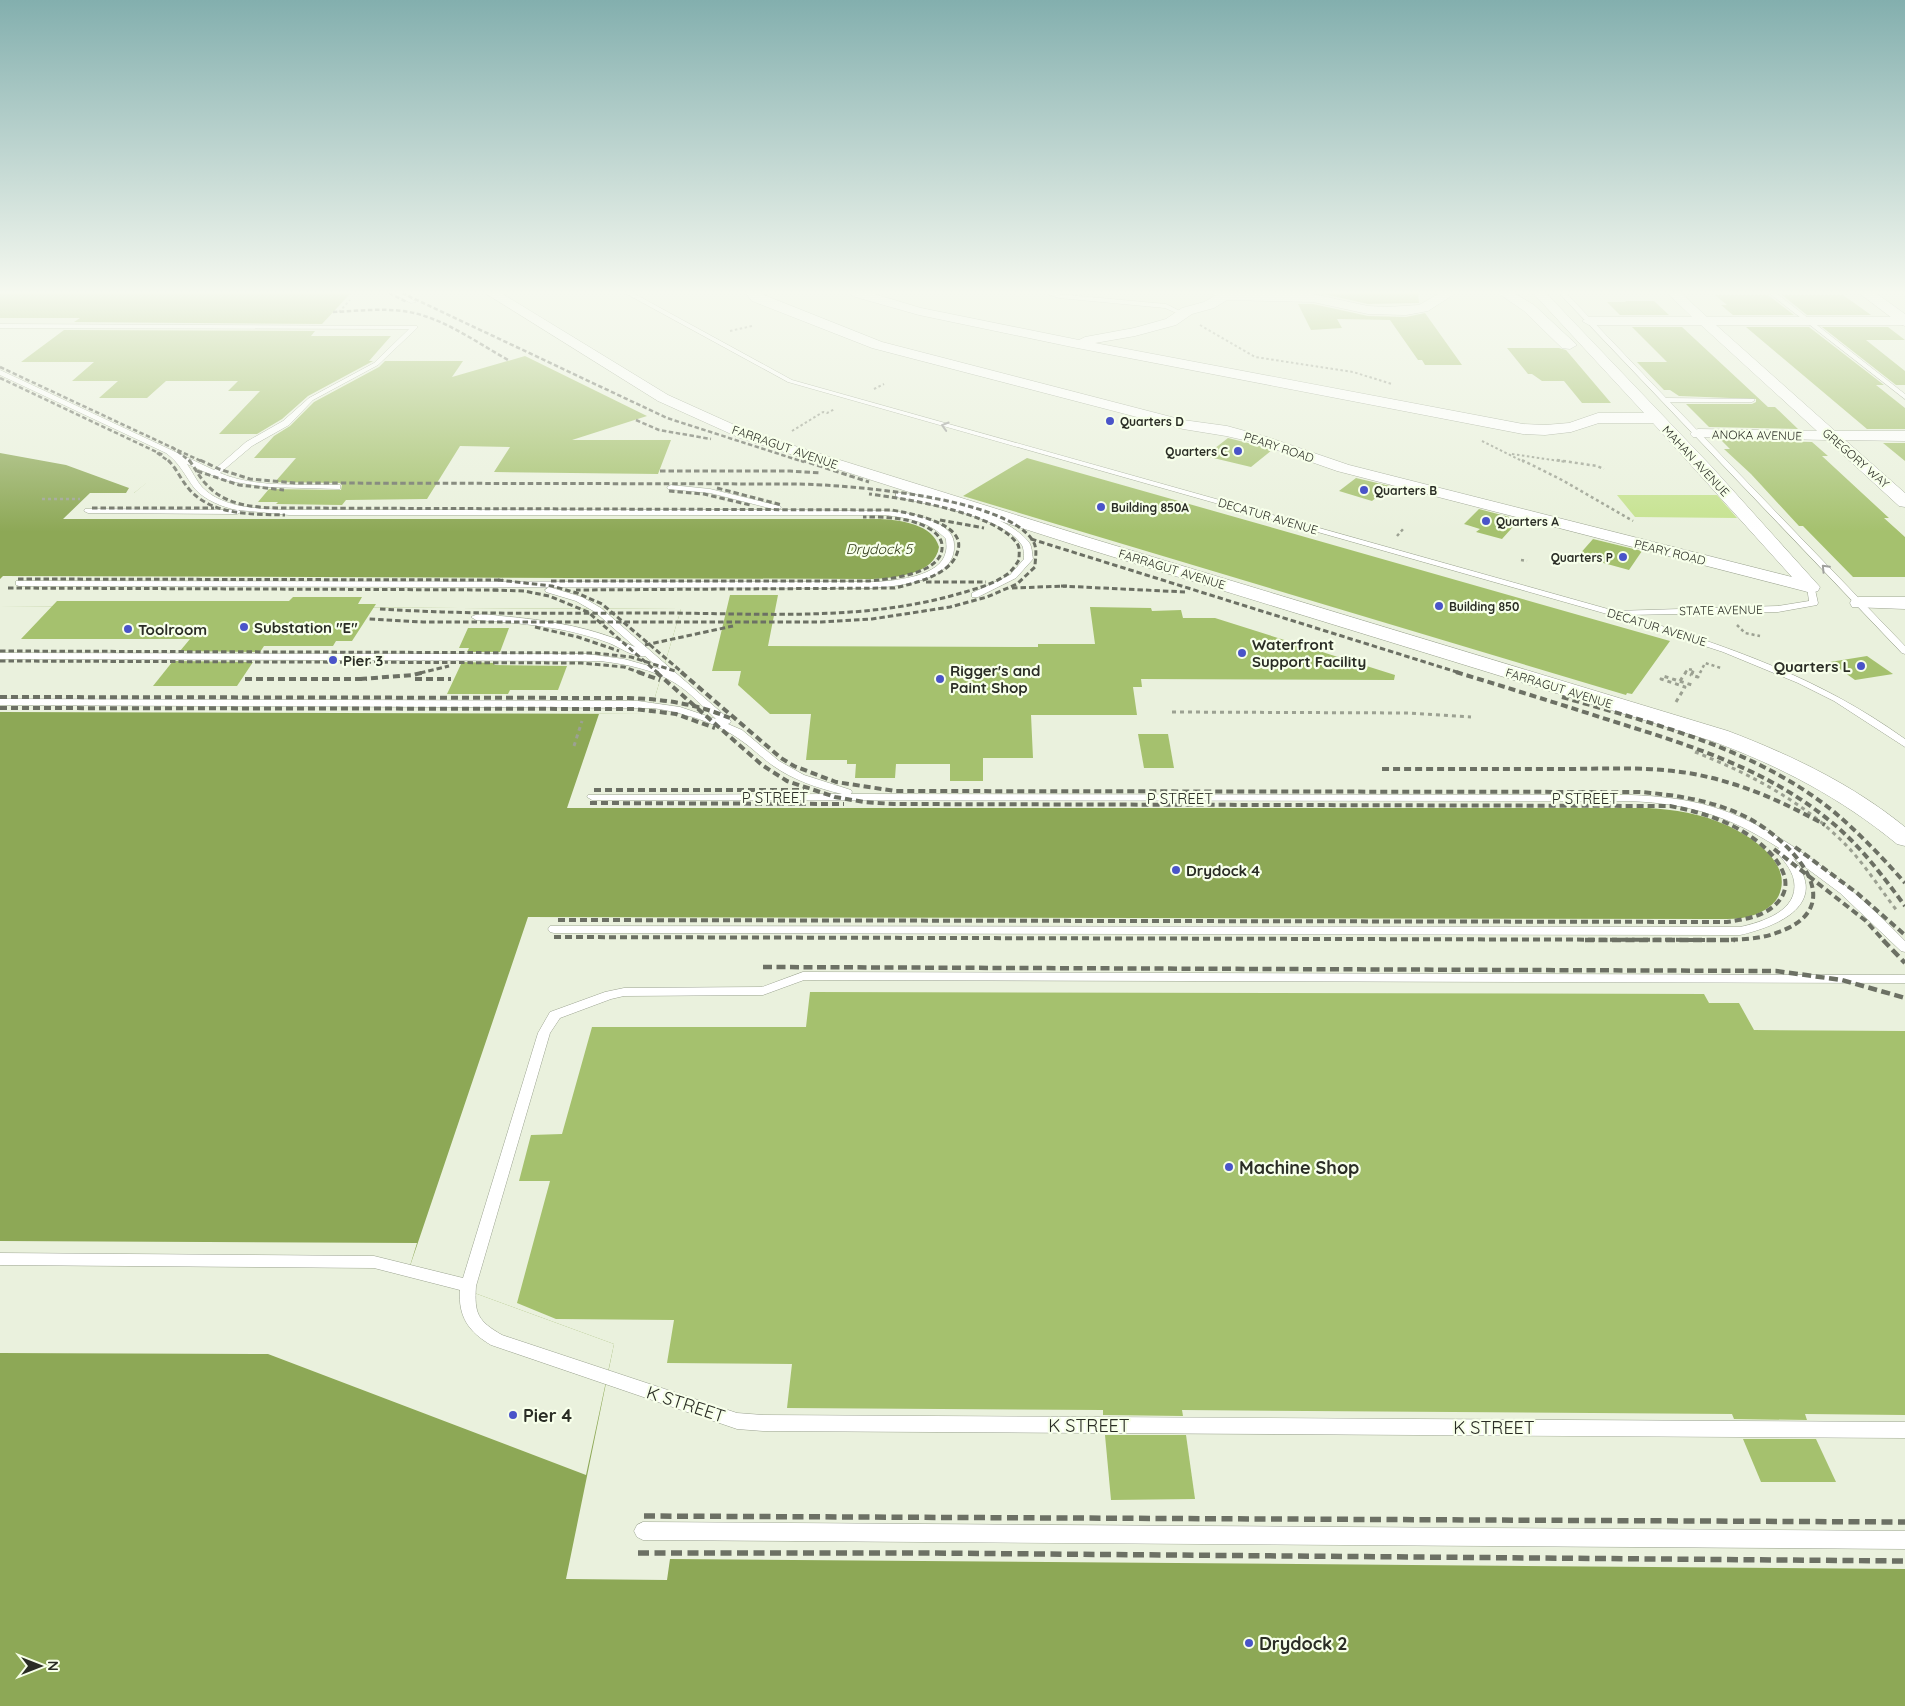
<svg xmlns="http://www.w3.org/2000/svg" width="1905" height="1706" font-family="Quicksand,sans-serif">
	<rect width="100%" height="100%" fill="#eaf1dd"/>
	<!-- green -->
	<path fill="#c5e28e" d="M1617,495H1717L1737,518L1635,517Z"/>
	<!-- water -->
	<g fill="#8da856">
		<path d="M0,443L146,483L134,493H90L63,519H880C900,520 933,524 939,547C935,575 893,578 872,579L3,576L0,579Z"/>
		<path d="M0,606L681,609L650,714H599L567,808H1648C1675,810 1700,813 1726,825C1751,836 1795,864 1778,897C1772,908 1759,914 1747,917C1738,919 1729,919 1720,919L528,917L409,1269L614,1344L566,1579L667,1580L670,1559L1905,1569V1706H0Z"/>
	</g>
	<!-- pier -->
	<g fill="#eaf1dd">
		<path d="M0,441L97,456L148,482L134,493H126L129,488L66,465L0,453Z"/>
		<path d="M0,606L681,609L650,714L0,712Z"/>
		<path d="M0,1241L417,1243L409,1269L614,1344L586,1475L268,1354L0,1353Z"/>
	</g>
	<!-- building -->
	<g fill="#a5c16e">
		<path d="M0,293H351L322,324L74,322L80,318H0Z"/>
		<path d="M1319,293H1418L1419,303L1368,304Z"/>
		<path d="M1715,295H1768L1794,315H1733L1721,305H1727Z"/>
		<path d="M1782,295H1843L1871,315H1807Z"/>
		<path d="M1625,301H1654L1669,315H1620L1607,302H1626Z"/>
		<path d="M1298,304H1313L1368,316L1406,317L1425,313L1462,365H1425L1422,360H1418L1390,320L1337,319L1342,328L1311,330Z"/>
		<path d="M1632,327H1682L1768,407H1775L1798,429L1709,427L1686,404H1752L1756,402V399L1679,396L1670,390H1664L1637,362H1667Z"/>
		<path d="M1746,327H1809L1884,385H1876L1905,408V429H1867Z"/>
		<path d="M1822,327H1888L1905,340H1866L1905,371V385H1896Z"/>
		<path d="M64,330L315,331L311,336H391L369,361H373L308,396L282,419L257,434H219L260,391H228L238,381H166L147,398H99L118,381H72L94,362H21Z"/>
		<path d="M1507,348H1559L1566,350L1611,403H1582L1564,381H1542L1532,374H1528Z"/>
		<path d="M525,356L647,416L572,440H671L658,474L494,472L510,447L460,446L427,499L346,500L342,505L276,504L278,502H258L269,489L341,490L342,485L340,483L275,482L296,458H254L274,436L290,426L314,402L379,367L385,361H463L452,377Z"/>
		<path d="M1228,438L1256,445L1272,450L1251,467L1205,456Z"/>
		<path d="M1721,440L1812,442L1828,456H1822L1889,518H1884L1905,537V577H1853L1803,526H1799L1751,474L1724,449H1730Z"/>
		<path d="M1883,443H1905V461Z"/>
		<path d="M1027,458L1242,519L1670,641L1632,694L1627,693L1626,695L963,496Z"/>
		<path d="M1356,478L1390,486L1372,501L1339,491Z"/>
		<path d="M1479,509L1513,518L1519,520L1502,539L1476,532L1480,529L1464,524Z"/>
		<path d="M1593,539L1642,551L1629,570L1578,556Z"/>
		<path d="M730,595H778L768,646L1038,647V644H1095L1090,607L1151,608L1152,611L1181,610L1183,618H1215L1395,675L1394,680L1141,679L1142,687H1133L1137,715H1031L1033,758H983V781H950V764H896L895,778H855L856,764H847V760H806L811,714H770L738,685L741,671H712Z"/>
		<path d="M293,597H362L358,604H376L352,641H336L333,646H264L260,652L180,651L190,639H21L57,601H289Z"/>
		<path d="M468,628H509L500,652H467L469,648H459Z"/>
		<path d="M1867,656L1893,674L1855,680L1830,662Z"/>
		<path d="M173,661L253,662L237,686H153Z"/>
		<path d="M462,662L496,663L494,665L567,666L558,690H510L508,694H447Z"/>
		<path d="M1138,734H1168L1174,768H1144Z"/>
		<path d="M810,992L1704,994L1709,1003H1739L1754,1030L1905,1031V1415L1805,1414L1807,1420L1734,1419L1732,1414L1182,1410L1183,1416L1103,1415V1410L787,1408L792,1364L667,1363L674,1320L556,1319L517,1303L550,1181H519L531,1135L562,1134L592,1027H806Z"/>
		<path d="M1105,1435H1186L1195,1499L1111,1500Z"/>
		<path d="M1743,1439H1816L1836,1482H1761Z"/>
	</g>
	<g fill="none" stroke-linecap="round" stroke-linejoin="round">
		<defs>
			<g id="service">
				<path d="M392,293H401L416,302L411,303Z"/>
				<path d="M625,293H633L792,380L1615,611L1778,606L1809,601L1807,587L1808,585H1814L1818,603L1817,605L1778,612L1627,615C1729,647 1817,676 1905,739V747L1834,701L1798,683L1723,652L1607,614L788,382Z"/>
				<path d="M1045,293L1166,304L1186,314L1181,315L1165,308L1059,298Z"/>
				<path d="M1209,293H1222L1228,296L1225,298Z"/>
				<path d="M1559,293H1566L1666,398L1754,399L1755,400L1752,402H1670L1905,646V654L1902,653Z"/>
				<path d="M1769,293H1776L1905,394V399Z"/>
				<path d="M0,324L417,326V328L378,365L313,400L289,425L252,446L220,473C255,488 299,484 337,485H340V489L265,487L223,480L187,464C192,471 196,480 202,487C223,509 261,509 289,510H777L710,493L668,489L667,487L671,485L710,489L780,506L781,508L777,510C801,510 825,510 849,511C875,511 901,509 925,518C937,522 954,530 954,544C957,581 900,586 873,588L19,586L16,585V581L873,582C894,581 942,577 946,551C947,547 946,542 946,539C929,521 908,518 885,515H289L238,510L241,512L237,514L88,513L84,511L85,509L237,510C222,507 205,500 195,489C185,476 180,463 166,453L0,375V370L214,470L246,442L283,421L309,398L374,363L409,329L0,328Z"/>
				<path d="M896,493C907,492 920,496 930,499C963,507 1004,515 1028,541C1032,545 1032,553 1033,559L1016,578L978,597H972V593L1010,575L1024,559C1024,555 1024,547 1021,544C1004,517 926,504 896,497Z"/>
				<path d="M549,587L582,597L601,608L730,720L731,722L728,724L742,730L779,761L804,775L851,790L852,792L851,794L1631,795C1659,796 1687,799 1713,807C1782,828 1856,890 1905,941V952L1901,951L1840,893L1793,858C1830,904 1779,926 1740,935L554,933L550,932L548,929L550,926L1740,927C1762,922 1799,911 1794,881C1792,869 1783,860 1776,851L1779,848C1729,816 1691,804 1631,801L592,800L587,797L588,795L842,794C817,788 793,780 772,765C761,757 752,748 742,741C716,722 684,713 653,708L0,705V699L638,701L680,707L716,719C703,707 690,692 675,683C653,669 625,664 600,661L0,659V653L587,654L624,659L660,669L645,656C634,658 619,647 609,643C567,627 521,623 476,620L471,617C478,612 493,615 501,616C547,620 593,627 635,647L595,612L576,601L546,592L545,590Z"/>
				<path d="M803,972L1905,975V983L804,980L763,995L624,996L611,999L560,1018L550,1033L476,1286C474,1314 478,1321 502,1335L737,1413L763,1415L1905,1422V1438L763,1431L737,1429L491,1345C469,1332 458,1317 460,1290L374,1268L0,1265V1253L374,1256L463,1278L538,1033L550,1012L605,992L624,988L762,987Z"/>
				<path d="M643,1522L1905,1531V1549L643,1540L637,1537L634,1531L637,1525Z"/>
			</g>
			<g id="minor">
				<path d="M485,293H501L668,395L750,432L1090,538L1728,731C1791,755 1852,784 1905,827V846L1897,844C1841,798 1780,766 1712,741L1078,546L740,438L658,401Z"/>
				<path d="M746,293H759L882,342L1183,420L1227,426L1267,437L1349,465L1792,577L1653,423H1599L1571,432L1545,435L1523,434L1072,347L919,315L852,296L850,293H871L921,308L1079,340L1085,337L1134,328L1166,319L1182,308L1204,302L1220,293L1313,294L1368,306L1387,307L1419,305L1440,293H1456L1428,311L1406,315L1368,314L1313,302L1227,300L1214,308L1192,314L1176,325L1135,336L1095,343L1523,424L1545,425L1569,423L1598,413H1644L1533,293H1546L1711,466L1820,587L1818,591L1811,593L1804,591L1337,471L1257,443L1226,436L1183,429L872,348L752,301Z"/>
				<path d="M1498,293H1514L1534,305L1577,345L1570,349L1562,348L1524,311Z"/>
				<path d="M1667,293H1681L1707,317H1905V325H1716L1835,431H1905V441L1845,440L1905,493V507L1899,506L1827,440L1693,437L1690,434L1693,431L1698,429L1817,431L1701,325H1589L1582,321L1589,317H1692Z"/>
				<path d="M1859,597H1905V609L1852,607L1850,603L1852,599Z"/>
			</g>
			<path id="trunk" d="M1859,293H1876L1905,314V326L1900,324Z"/>
		</defs>
		<!-- service casing -->
		<use href="#service" stroke="#9ca491" stroke-width="1"/>
		<!-- minor casing -->
		<use href="#minor" stroke="#9ca491" stroke-width="1"/>
		<!-- trunk casing -->
		<use href="#trunk" stroke="#9ca491" stroke-width="1"/>
		<!-- path-far2 -->
		<g stroke="#9ca192" stroke-width="2" stroke-dasharray="2.5 2.5" stroke-linecap="butt">
			<path d="M339,312L350,300"/>
			<path d="M1200,325L1255,357L1353,372L1392,384"/>
			<path d="M730,331L752,326"/>
			<path d="M874,389L884,384"/>
			<path d="M792,431L823,412L827,413L835,409"/>
			<path d="M1482,441L1524,462"/>
			<path d="M1512,454L1566,462"/>
		</g>
		<!-- path-far1 -->
		<g stroke="#9ca192" stroke-width="2.5" stroke-dasharray="3 3" stroke-linecap="butt">
			<path d="M1522,460L1562,480L1633,521"/>
			<path d="M1557,460L1597,466L1604,469"/>
			<path d="M42,499H80"/>
			<path d="M1397,536L1404,528"/>
			<path d="M1521,560L1527,561"/>
			<path d="M1737,625L1745,633L1760,636"/>
			<path d="M1685,673L1688,669L1694,670L1692,673"/>
			<path d="M1700,673L1705,663L1721,668"/>
		</g>
		<!-- path -->
		<g stroke="#9ca192" stroke-width="3" stroke-dasharray="4 4" stroke-linecap="butt">
			<path d="M1693,672L1691,675L1698,677L1700,672"/>
			<path d="M1680,681L1686,672"/>
			<path d="M1676,702L1685,687L1661,679L1663,676L1692,685"/>
			<path d="M1172,712L1410,713L1471,717"/>
			<path d="M574,746L582,721"/>
			<path d="M1695,752C1748,773 1800,800 1841,840C1863,861 1879,888 1898,912"/>
		</g>
		<!-- service -->
		<use href="#service" fill="#fff" fill-rule="evenodd"/>
		<!-- minor -->
		<use href="#minor" fill="#fff" fill-rule="evenodd"/>
		<!-- trunk -->
		<use href="#trunk" fill="#fff" fill-rule="evenodd"/>
		<!-- rail-far4 -->
		<g stroke="#6c7064" stroke-width="2.5" stroke-dasharray="4.5 2.5" stroke-linecap="butt">
			<path d="M389,293L407,302"/>
			<path d="M402,293L667,418L804,462"/>
			<path d="M333,312C359,311 388,307 414,313C448,321 479,344 510,361"/>
			<path d="M0,367L203,462"/>
			<path d="M0,378L163,455"/>
			<path d="M636,420L659,430L711,439"/>
			<path d="M172,447L191,462"/>
			<path d="M157,453L170,462"/>
		</g>
		<!-- rail-far3 -->
		<g stroke="#6c7064" stroke-width="3" stroke-dasharray="5.5 3" stroke-linecap="butt">
			<path d="M168,460C177,469 181,480 189,489C212,516 253,514 285,515"/>
			<path d="M189,460C196,469 200,479 208,486C228,508 263,508 290,508L892,510C909,513 966,523 958,550C956,559 950,566 942,571C928,580 911,584 895,588L576,590"/>
			<path d="M200,460L219,469L250,479L296,483L799,484C848,485 1006,497 1033,541C1038,549 1035,558 1035,567L1017,584L987,597L950,607L872,619L821,622H423L369,619"/>
			<path d="M801,460L869,482"/>
			<path d="M197,471L239,485L284,490"/>
			<path d="M660,471H790L821,473"/>
			<path d="M717,488L782,505"/>
			<path d="M669,491L704,494L750,505"/>
			<path d="M92,508H214"/>
			<path d="M940,520L984,528"/>
			<path d="M1031,539L1460,673"/>
			<path d="M18,579L503,580"/>
			<path d="M498,580L552,586L577,593L602,604L683,673"/>
			<path d="M551,581H869C889,579 945,574 942,545C941,533 926,526 917,523C900,517 881,517 863,517"/>
			<path d="M926,582H986"/>
			<path d="M1061,586L1185,592"/>
			<path d="M8,588L501,590"/>
			<path d="M1012,588L1067,586"/>
			<path d="M493,590L524,591L549,596L588,612L658,673"/>
			<path d="M380,609C472,615 564,613 657,613C757,613 861,622 958,594C975,589 996,584 1010,572C1014,568 1017,563 1019,560C1019,555 1020,549 1018,545C999,513 903,498 869,494"/>
			<path d="M535,627L578,637L619,651"/>
			<path d="M645,645L733,626"/>
			<path d="M0,651L594,653L631,657L675,671"/>
			<path d="M0,661L581,663L624,667L641,673"/>
			<path d="M420,673L449,666"/>
		</g>
		<!-- rail-far2 -->
		<g stroke="#6c7064" stroke-width="4" stroke-dasharray="7 4" stroke-linecap="butt">
			<path d="M638,672L660,680"/>
			<path d="M1456,672C1508,688 1560,704 1612,721C1689,745 1767,769 1830,821C1860,845 1882,875 1905,906"/>
			<path d="M245,679H367"/>
			<path d="M360,679L413,675L425,672"/>
			<path d="M415,679H451"/>
			<path d="M0,697L628,698C664,699 697,704 730,718"/>
			<path d="M1562,697C1655,724 1756,749 1833,811C1859,833 1882,857 1905,883"/>
			<path d="M0,708L634,709L676,714L715,728"/>
			<path d="M1382,769C1442,769 1501,769 1561,769C1606,769 1650,766 1694,774C1741,783 1784,802 1825,825"/>
			<path d="M594,790H804"/>
			<path d="M590,803L844,804"/>
			<path d="M1795,847L1857,893L1905,935"/>
			<path d="M1774,849L1866,921L1884,941"/>
			<path d="M558,920L1727,922C1740,920 1755,918 1767,911C1809,885 1770,847 1742,831C1720,818 1695,811 1670,806L894,804L864,802L835,797L787,781L762,765L656,672"/>
			<path d="M554,937L1728,940C1743,939 1759,939 1773,934C1854,909 1795,844 1750,819C1716,801 1678,795 1640,792L895,791L836,782L794,766L781,758L681,672"/>
		</g>
		<!-- rail-far1 -->
		<g stroke="#6c7064" stroke-width="4.5" stroke-dasharray="9 4.5" stroke-linecap="butt">
			<path d="M1585,940H1735"/>
			<path d="M1883,940L1905,963"/>
			<path d="M763,967L1776,971L1842,980L1905,998"/>
		</g>
		<!-- rail -->
		<g stroke="#6c7064" stroke-width="5.5" stroke-dasharray="11 5.5" stroke-linecap="butt">
			<path d="M644,1516L1905,1522"/>
			<path d="M638,1553H923L1905,1561"/>
		</g>
	</g>
	<!-- one-way arrows -->
	<defs><path id="oneway-chevron" d="M-2-3.5L2.5 0L-2 3.5" fill="none" stroke-width="1.6" stroke-linecap="round" stroke-linejoin="round" transform="scale(1.25)"/></defs>
	<g stroke="#9fa09d">
		<use href="#oneway-chevron" transform="translate(945 426) rotate(-164)"/>
		<use href="#oneway-chevron" transform="translate(1825 568) rotate(-134)"/>
	</g>
	<!-- sky -->
	<linearGradient id="sky" x2="0" y2="1"><stop stop-color="#83afae"/><stop offset="0.55" stop-color="#f6f9f0"/><stop offset="1" stop-color="#f6f9f0" stop-opacity="0"/></linearGradient>
	<rect width="1905" height="532" fill="url(#sky)"/>
	<!-- markers -->
	<g fill="#4a54c9" stroke="#f7ffea" stroke-width="2">
		<circle cx="1110" cy="421" r="5"/>
		<circle cx="1238" cy="451" r="5"/>
		<circle cx="1364" cy="490" r="5"/>
		<circle cx="1101" cy="507" r="5"/>
		<circle cx="1486" cy="521" r="5"/>
		<circle cx="1623" cy="557" r="5"/>
		<circle cx="1439" cy="606" r="5"/>
		<circle cx="244" cy="627" r="5"/>
		<circle cx="128" cy="629" r="5"/>
		<circle cx="1242" cy="653" r="5"/>
		<circle cx="333" cy="660" r="5"/>
		<circle cx="1861" cy="666" r="5"/>
		<circle cx="940" cy="679" r="5"/>
		<circle cx="1176" cy="870" r="5"/>
		<circle cx="1229" cy="1167" r="5"/>
		<circle cx="513" cy="1415" r="5"/>
		<circle cx="1249" cy="1643" r="5"/>
	</g>
	<g text-anchor="middle" dominant-baseline="central" stroke-width="4.5" stroke-linejoin="round" paint-order="stroke">
		<!-- far-poi labels -->
		<g font-size="12" font-weight="bold" fill="#2a2d25" stroke="#f7ffea" text-anchor="start">
			<text x="1120" y="421">Quarters D</text>
			<text x="1228" y="451" text-anchor="end">Quarters C</text>
			<text x="1374" y="490">Quarters B</text>
			<text x="1111" y="507">Building 850A</text>
			<text x="1496" y="521">Quarters A</text>
			<text x="1613" y="557" text-anchor="end">Quarters P</text>
			<text x="1449" y="606">Building 850</text>
		</g>
		<!-- far-street labels -->
		<g font-size="12" fill="#2a2d25" stroke="#f7ffea">
			<text transform="translate(1757 435) rotate(1)">ANOKA AVENUE</text>
			<text transform="translate(785 447) rotate(19)">FARRAGUT AVENUE</text>
			<text transform="translate(1279 447) rotate(18)">PEARY ROAD</text>
			<text transform="translate(1856 458) rotate(41)">GREGORY WAY</text>
			<text transform="translate(1696 461) rotate(47)">MAHAN AVENUE</text>
			<text transform="translate(1268 516) rotate(16)">DECATUR AVENUE</text>
			<text transform="translate(1670 552) rotate(14)">PEARY ROAD</text>
			<text transform="translate(1172 569) rotate(17)">FARRAGUT AVENUE</text>
			<text transform="translate(1721 610) rotate(-1)">STATE AVENUE</text>
			<text transform="translate(1657 627) rotate(17)">DECATUR AVENUE</text>
			<text transform="translate(1559 688) rotate(17)">FARRAGUT AVENUE</text>
		</g>
		<!-- far-water labels -->
		<g font-size="14" font-style="italic" fill="#2c3714" stroke="#f7ffea">
			<text x="879" y="549">Drydock 5</text>
		</g>
		<!-- poi labels -->
		<g font-size="15" font-weight="bold" fill="#2a2d25" stroke="#f7ffea" text-anchor="start">
			<text x="254" y="627">Substation "E"</text>
			<text x="138" y="629">Toolroom</text>
			<text x="1252" y="644">Waterfront<tspan x="1252" dy="17">Support Facility</tspan></text>
			<text x="343" y="660">Pier 3</text>
			<text x="1851" y="666" text-anchor="end">Quarters L</text>
			<text x="950" y="670">Rigger's and<tspan x="950" dy="17">Paint Shop</tspan></text>
			<text x="1186" y="870">Drydock 4</text>
		</g>
		<!-- street labels -->
		<g font-size="15" fill="#2a2d25" stroke="#f7ffea">
			<text x="775" y="797">P STREET</text>
			<text x="1180" y="798">P STREET</text>
			<text x="1585" y="798">P STREET</text>
		</g>
		<!-- near-poi labels -->
		<g font-size="18" font-weight="bold" fill="#2a2d25" stroke="#f7ffea" text-anchor="start">
			<text x="1239" y="1167">Machine Shop</text>
			<text x="523" y="1415">Pier 4</text>
			<text x="1259" y="1643">Drydock 2</text>
		</g>
		<!-- near-street labels -->
		<g font-size="18" fill="#2a2d25" stroke="#f7ffea">
			<text transform="translate(686 1404) rotate(18)">K STREET</text>
			<text x="1089" y="1425">K STREET</text>
			<text x="1494" y="1427">K STREET</text>
		</g>
	</g>
	<!-- north arrow -->
	<g transform="translate(40 1666) rotate(90)" stroke="#f7ffea" stroke-width="4" paint-order="stroke">
	<path d="M0-4L9 19L0 12L-9 19Z" fill="#2a2d25"/>
	<text y="-8" font-size="14" font-weight="bold" text-anchor="middle" fill="#2a2d25">N</text>
	</g>
</svg>
